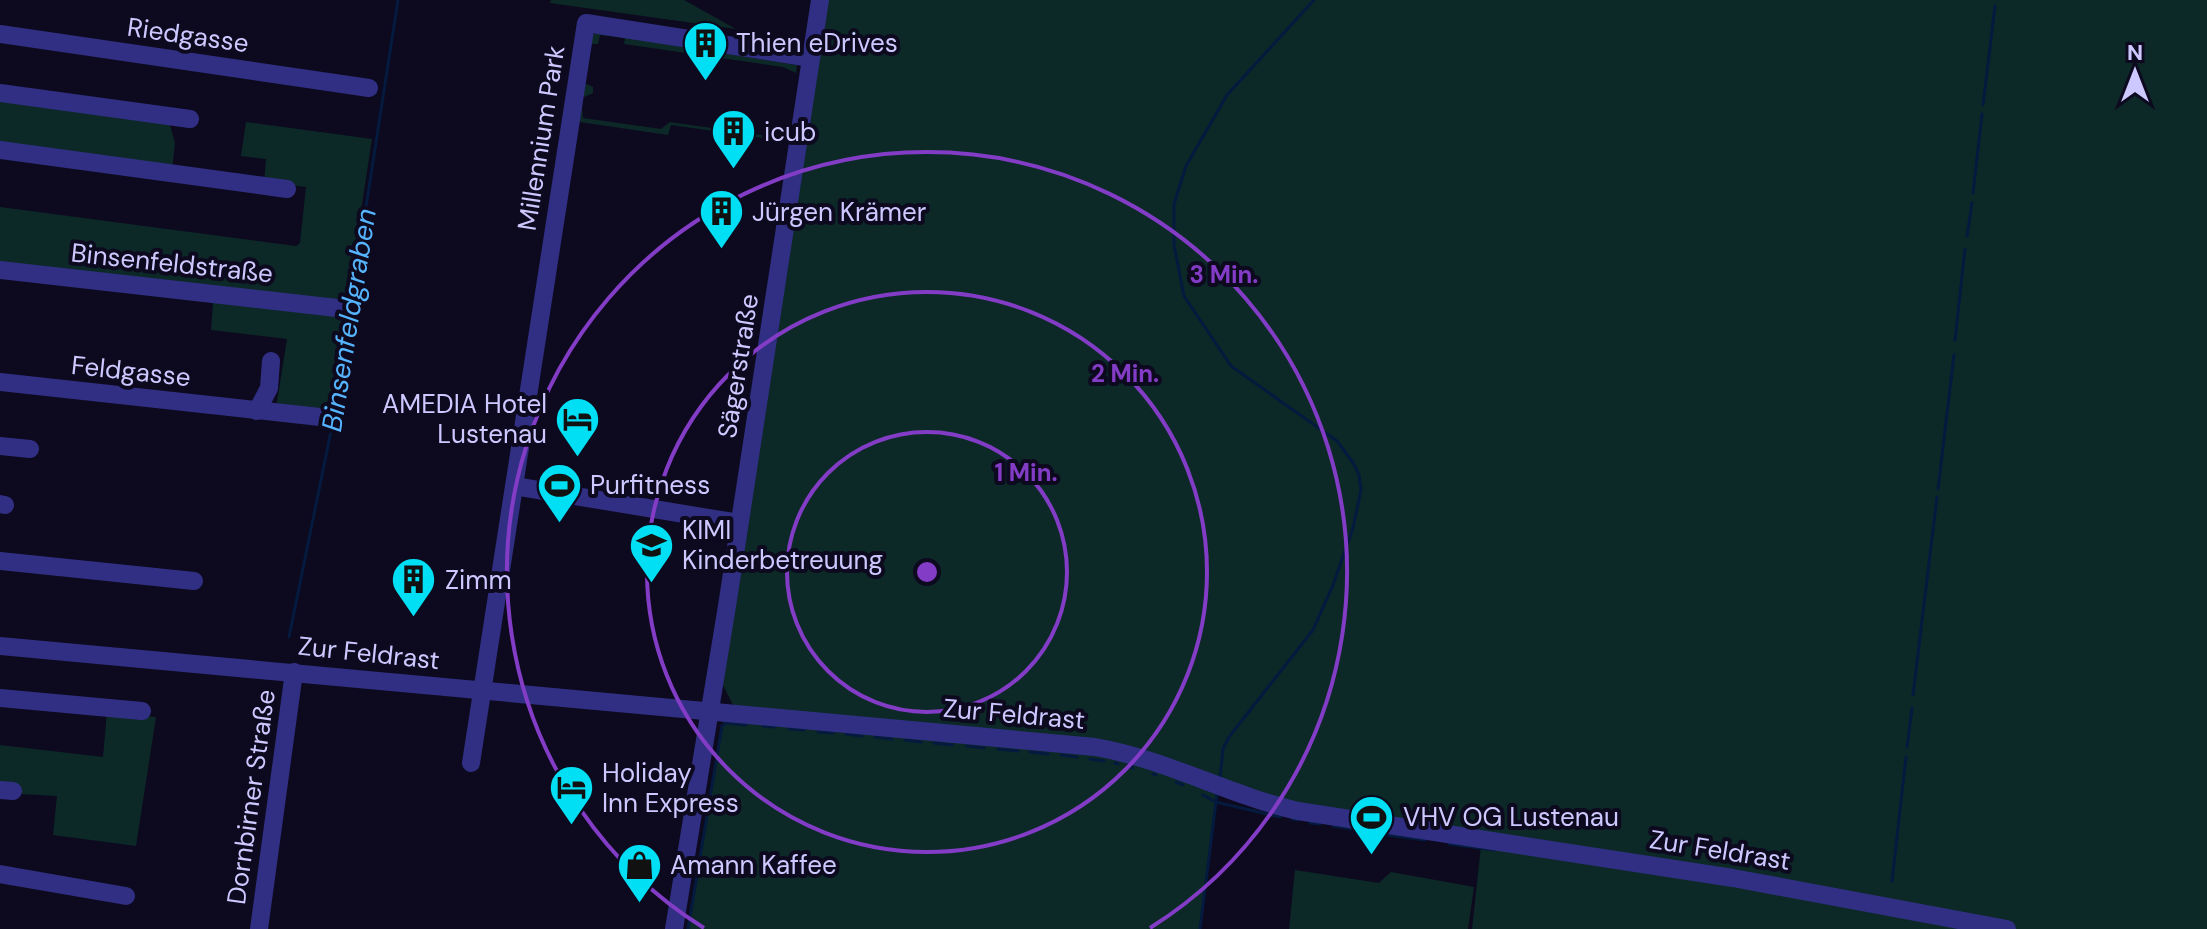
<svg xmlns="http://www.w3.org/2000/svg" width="2207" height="929" font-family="'DM Sans',sans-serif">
	<rect width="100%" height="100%" fill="#0d0a1f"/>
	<!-- green -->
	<g fill="#0c2928">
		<path d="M551,0H684L736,29L550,3Z"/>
		<path d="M823,0H2207V929H1472L1481,846L1277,802L1114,746L733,705L723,685Z"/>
		<path d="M597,33L797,65L796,73L783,67L624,44L625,38L600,35L598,44H590L584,83L593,87V93L584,97L581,95L592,35Z"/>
		<path d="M0,97L168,119L175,143L172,170L0,147Z"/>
		<path d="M582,107L583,118L661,129L670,122L775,137L787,134L785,141L671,125L668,135L573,121Z"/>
		<path d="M246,122L372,139L330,413L276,408L287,339L211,330L214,291L0,265V207L296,246L300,243L306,187L264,182L266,159L241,156Z"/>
		<path d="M107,712L156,717L136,846L53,835L57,796L21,794L0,786V745L103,757Z"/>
		<path d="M724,718L1106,754L1218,791L1200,929H688Z"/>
		<path d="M1295,870L1379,883L1391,872L1474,887L1468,929H1289Z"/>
	</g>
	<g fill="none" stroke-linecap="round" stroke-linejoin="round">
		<!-- stream -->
		<g stroke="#041a3e" stroke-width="3">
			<path d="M1983,105L1995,6"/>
			<path d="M1973,193L1982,114"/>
			<path d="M1967,236L1972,203"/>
			<path d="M1955,340L1965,249"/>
			<path d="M334,414L398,0"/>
			<path d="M1938,489L1954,355"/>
			<path d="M289,637L332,426"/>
			<path d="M1913,695L1937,497"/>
			<path d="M763,726L775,727"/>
			<path d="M789,729L804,730"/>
			<path d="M818,732L833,733"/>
			<path d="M846,734L862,736"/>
			<path d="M875,737L892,739"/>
			<path d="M905,740L921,742"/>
			<path d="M934,743L952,745"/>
			<path d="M967,746L984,748"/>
			<path d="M1907,747L1912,708"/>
			<path d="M998,749L1018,751"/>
			<path d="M1030,752L1048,754"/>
			<path d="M1061,755L1077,757"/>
			<path d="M1090,759L1104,761"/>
			<path d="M1115,763L1118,764"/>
			<path d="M1129,767L1133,768"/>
			<path d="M1153,774L1156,775"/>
			<path d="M1220,778L1223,749L1229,737L1313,630L1333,585L1353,528L1361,490L1359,475L1354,464L1337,441L1231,366L1184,296L1174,245V204L1186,166L1227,95L1314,0"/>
			<path d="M1176,782L1183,785"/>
			<path d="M1203,795L1216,802L1280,817"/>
			<path d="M1292,819L1298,820"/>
			<path d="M1310,823L1320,824"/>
			<path d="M1333,826L1358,830"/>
			<path d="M1373,833L1425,840"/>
			<path d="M1449,844L1495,850"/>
			<path d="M1892,881L1906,757"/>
			<path d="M688,929L722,726L726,723L746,725"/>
			<path d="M1200,929L1217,794"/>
		</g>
		<!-- minor -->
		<g stroke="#312f83" stroke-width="18">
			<path d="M0,34L369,88"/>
			<path d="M0,93L190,119"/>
			<path d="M0,150L287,189"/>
			<path d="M0,270L337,308"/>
			<path d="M0,382L329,418"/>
			<path d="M257,411L269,388L271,361"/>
			<path d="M0,446L30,449"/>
			<path d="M514,486L739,523"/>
			<path d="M0,504L5,505"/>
			<path d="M0,561L194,581"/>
			<path d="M0,646L1095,747C1166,759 1228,795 1298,811L1733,878L2007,929"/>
			<path d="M0,698L142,711"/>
			<path d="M471,763L586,23L811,58"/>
			<path d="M0,790L13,791"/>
			<path d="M0,874L126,896"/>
			<path d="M259,929L294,672"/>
			<path d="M674,929L727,606L820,0"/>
		</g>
	</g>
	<!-- distance rings -->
	<g fill="none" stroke="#833cc5" stroke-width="4">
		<circle cx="927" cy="572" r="140"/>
		<circle cx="927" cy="572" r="280"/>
		<path d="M704 928A420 420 0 1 1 1150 928"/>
	</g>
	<!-- icons -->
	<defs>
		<symbol id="building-pin" viewBox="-11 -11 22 30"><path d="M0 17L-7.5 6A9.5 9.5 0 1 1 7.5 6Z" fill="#00dff3" stroke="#0d0a1f"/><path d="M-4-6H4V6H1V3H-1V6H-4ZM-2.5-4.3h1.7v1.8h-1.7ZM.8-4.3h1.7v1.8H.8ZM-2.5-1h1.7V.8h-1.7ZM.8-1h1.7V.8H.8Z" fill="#111"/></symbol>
		<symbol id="hotel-pin" viewBox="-11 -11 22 30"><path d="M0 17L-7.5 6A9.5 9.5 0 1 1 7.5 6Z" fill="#00dff3" stroke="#0d0a1f"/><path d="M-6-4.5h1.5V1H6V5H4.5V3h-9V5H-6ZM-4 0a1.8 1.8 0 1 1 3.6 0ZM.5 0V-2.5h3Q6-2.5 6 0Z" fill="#111"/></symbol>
		<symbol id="stadium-pin" viewBox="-11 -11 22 30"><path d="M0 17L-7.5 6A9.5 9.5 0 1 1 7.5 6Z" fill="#00dff3" stroke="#0d0a1f"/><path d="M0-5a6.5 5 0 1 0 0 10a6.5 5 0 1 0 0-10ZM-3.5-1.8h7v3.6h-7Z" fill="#111"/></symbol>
		<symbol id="school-pin" viewBox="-11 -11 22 30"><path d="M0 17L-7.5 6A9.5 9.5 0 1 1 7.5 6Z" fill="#00dff3" stroke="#0d0a1f"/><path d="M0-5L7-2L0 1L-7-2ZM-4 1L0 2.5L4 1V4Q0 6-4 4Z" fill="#111"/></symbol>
		<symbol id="shop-pin" viewBox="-11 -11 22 30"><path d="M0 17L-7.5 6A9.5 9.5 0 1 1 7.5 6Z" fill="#00dff3" stroke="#0d0a1f"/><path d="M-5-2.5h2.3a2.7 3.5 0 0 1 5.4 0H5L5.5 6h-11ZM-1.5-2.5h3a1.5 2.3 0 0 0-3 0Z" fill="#111"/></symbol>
	</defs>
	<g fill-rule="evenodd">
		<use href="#building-pin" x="680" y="18" width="51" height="69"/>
		<use href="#building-pin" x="708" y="106" width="51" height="69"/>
		<use href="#building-pin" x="696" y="186" width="51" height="69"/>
		<use href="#hotel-pin" x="552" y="394" width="51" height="69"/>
		<use href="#stadium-pin" x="534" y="460" width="51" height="69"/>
		<use href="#school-pin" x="626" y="520" width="51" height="69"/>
		<use href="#building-pin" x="388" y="554" width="51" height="69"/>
		<use href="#hotel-pin" x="546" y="762" width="51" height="69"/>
		<use href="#stadium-pin" x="1346" y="792" width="51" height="69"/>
		<use href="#shop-pin" x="614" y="840" width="51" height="69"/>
	</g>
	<g text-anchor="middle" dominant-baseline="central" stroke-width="8" stroke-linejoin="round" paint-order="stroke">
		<!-- street labels -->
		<g font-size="26" fill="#cdc8ff" stroke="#0d0a1f">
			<text transform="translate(188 35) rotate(8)">Riedgasse</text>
			<text transform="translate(541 138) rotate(-81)">Millennium Park</text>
			<text transform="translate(172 263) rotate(6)">Binsenfeldstraße</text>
			<text transform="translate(738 366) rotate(-81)">Sägerstraße</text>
			<text transform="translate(131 371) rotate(6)">Feldgasse</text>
			<text transform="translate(369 653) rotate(6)">Zur Feldrast</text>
			<text transform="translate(1014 714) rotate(5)">Zur Feldrast</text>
			<text transform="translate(251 797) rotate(-82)">Dornbirner Straße</text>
			<text transform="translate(1720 850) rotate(9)">Zur Feldrast</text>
		</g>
		<!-- poi labels -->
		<g font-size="26" fill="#cdc8ff" stroke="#0d0a1f" text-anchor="start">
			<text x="736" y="43">Thien eDrives</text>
			<text x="764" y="132">icub</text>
			<text x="752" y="212">Jürgen Krämer</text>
			<text x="547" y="404" text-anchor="end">AMEDIA Hotel<tspan x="547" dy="30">Lustenau</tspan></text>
			<text x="590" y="485">Purfitness</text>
			<text x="682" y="530">KIMI<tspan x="682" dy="30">Kinderbetreuung</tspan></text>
			<text x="445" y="580">Zimm</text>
			<text x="602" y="773">Holiday<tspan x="602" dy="30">Inn Express</tspan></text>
			<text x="1403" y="817">VHV OG Lustenau</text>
			<text x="670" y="865">Amann Kaffee</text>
		</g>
		<!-- water labels -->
		<g font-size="28" font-style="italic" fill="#56b4ff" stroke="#0d0a1f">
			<text transform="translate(349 320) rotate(-81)">Binsenfeldgraben</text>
		</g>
	</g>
	<circle cx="927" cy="572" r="12" fill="#833cc5" stroke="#0d0a1f" stroke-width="4"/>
	<g font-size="24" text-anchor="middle" font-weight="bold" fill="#833cc5" stroke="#0d0a1f" stroke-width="8" stroke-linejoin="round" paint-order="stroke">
		<text x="1224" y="283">3 Min.</text>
		<text x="1125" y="382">2 Min.</text>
		<text x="1026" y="481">1 Min.</text>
	</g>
	<!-- north arrow -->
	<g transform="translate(2135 72)" stroke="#0d0a1f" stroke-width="6" paint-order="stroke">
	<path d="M0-6L14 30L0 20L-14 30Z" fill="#cdc8ff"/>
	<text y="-12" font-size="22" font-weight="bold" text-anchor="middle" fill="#cdc8ff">N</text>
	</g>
</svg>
